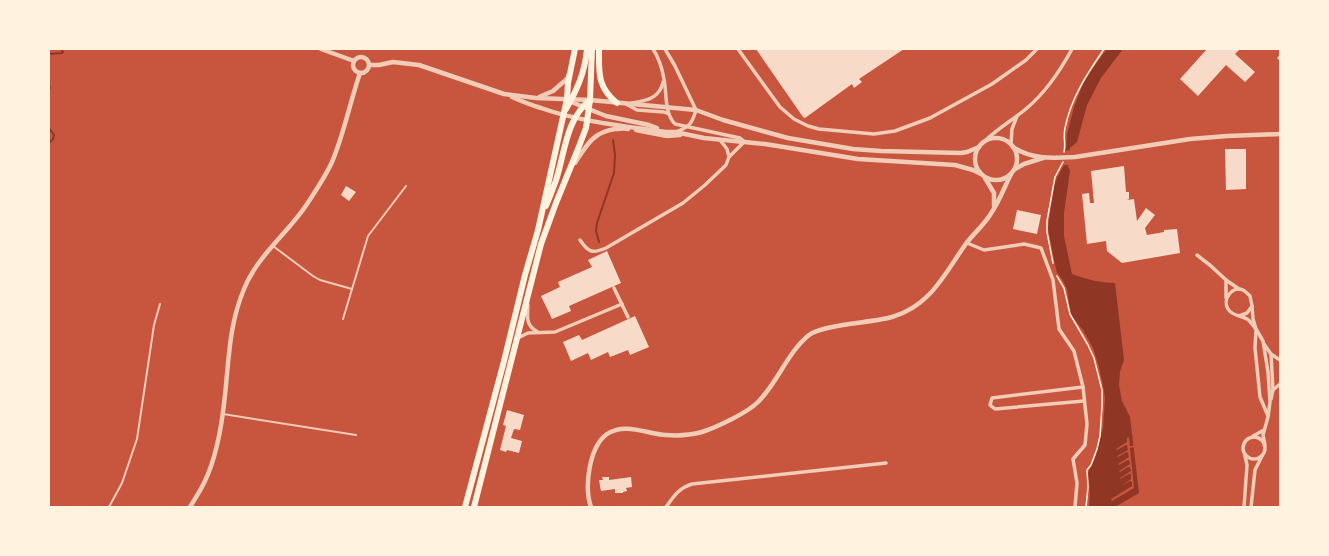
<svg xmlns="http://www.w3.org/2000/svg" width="1329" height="556" font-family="Jost,sans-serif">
	<rect width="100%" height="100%" fill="#c8553d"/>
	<!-- water -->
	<path fill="#8f3625" d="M1107,49H1123L1101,78L1087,105L1077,142L1070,148L1068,166L1070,171L1064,213V236L1072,274C1086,279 1100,283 1115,283L1124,360L1120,372L1119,385L1122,401L1130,417L1139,493L1115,507H1089L1090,494L1088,473L1095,458L1103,428L1105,398L1103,386L1099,367L1093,348L1083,330L1071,315L1067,289L1062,279L1057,273L1054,260L1048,228L1054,186L1057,178L1064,165V152L1066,149L1067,134L1074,107L1085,79Z"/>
	<!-- pier -->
	<g fill="#c8553d">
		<path d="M1072,150L1070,165H1062L1063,151Z"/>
		<path d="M1129,437L1130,446H1134V447L1130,448L1134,488L1112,501L1111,499L1132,486V482L1130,481L1121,486L1131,479V474H1129L1120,479V478L1131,471L1130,467H1128L1120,472L1119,471L1130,464L1129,460H1128L1119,465L1118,464L1129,457L1128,453L1127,452L1118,457L1117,456L1128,450L1127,445H1126L1117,450L1116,449L1127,442V438Z"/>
	</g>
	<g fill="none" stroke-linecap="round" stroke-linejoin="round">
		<!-- stream -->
		<g stroke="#8f3625" stroke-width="2">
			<path d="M49,54L62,53L63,52L61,49"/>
			<path d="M49,63V66"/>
			<path d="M49,85L50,88L49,89"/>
			<path d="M49,128L54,135L53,139L49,143"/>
			<path d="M599,242L596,231L597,223L614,173L615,155L613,140"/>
		</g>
	</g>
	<!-- building -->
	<g fill="#f7dbc8">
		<path d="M756,49H904L859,79L862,82L854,88L852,84L805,118L803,117Z"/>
		<path d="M1207,49H1240L1235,54L1255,72L1245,82L1226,65L1198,96L1180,79Z"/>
		<path d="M1225,149H1246V189L1226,190Z"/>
		<path d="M1124,166L1126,192H1129V199L1127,200L1134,199L1137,221L1146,208L1155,215L1145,228L1147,235L1164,232V230L1177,229L1180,253L1122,263L1107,251L1106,241L1087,244L1082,194L1089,193L1090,203H1094L1091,171Z"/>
		<path d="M346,186L356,192L349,201L341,195Z"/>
		<path d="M1017,210L1041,215L1037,234L1013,229Z"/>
		<path d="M607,251L621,283L569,306L571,311L552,319L541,296L560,287L558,282L592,267L588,260Z"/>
		<path d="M635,316L649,347L630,355L628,350L610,357L608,352L591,360L588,353L571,361L563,342L579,335L582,340Z"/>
		<path d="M507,410L524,415L520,430L514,429L511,438L522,441L519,453L507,450L506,452L500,450L506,426L503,425Z"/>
		<path d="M602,477H609V480L631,477L632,487L626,488L627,491L623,492V493H615V489L601,491L599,480H603Z"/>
	</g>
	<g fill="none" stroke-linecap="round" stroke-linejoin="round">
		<!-- path -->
		<g stroke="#fff3e0" stroke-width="1.5">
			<path d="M1064,152C1066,144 1063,137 1065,128C1071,98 1087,74 1104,49"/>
			<path d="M1053,263L1047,232V221L1055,177L1063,162"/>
			<path d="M1057,276L1064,288L1070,314L1088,345L1094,358L1102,390V406L1100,436L1097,449L1091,465L1087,470L1088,487L1086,507"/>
		</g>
		<!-- service -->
		<g stroke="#f1ccb7" stroke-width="2">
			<path d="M273,246L313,276L320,280L352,289"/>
			<path d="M343,319L368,236L406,186"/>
			<path d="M223,414L356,435"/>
			<path d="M109,507L122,483L137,439L154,325L160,304"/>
		</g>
		<!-- minor -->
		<g stroke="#f1ccb7" stroke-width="3.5">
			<path d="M653,49C659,58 662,68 664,79C667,93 664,113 675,124L740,138L745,142"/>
			<path d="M665,49L675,66L696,110C692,124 689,127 676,132"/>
			<path d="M738,49L780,107L794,119L808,126L819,129L874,134L895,131L930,118L992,84L1026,60L1037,49"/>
			<path d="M1279,58H1280"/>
			<path d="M632,103C646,101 660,98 663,82"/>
			<path d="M626,104L637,110L664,112L669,114"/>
			<path d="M720,140L727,149L729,157"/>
			<path d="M985,141C998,128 1013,120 1027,108C1046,92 1060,71 1072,49"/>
			<path d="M1011,144L1012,129L1017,116"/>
			<path d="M580,240C588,252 592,254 606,248L683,203L705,185L726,165L729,157L744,142"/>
			<path d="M967,243L984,250L1024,244L1041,248L1053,280L1059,329L1074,351L1083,387L1087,424L1085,445L1073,459L1077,483L1075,507"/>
			<path d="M1197,255L1211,266L1226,280"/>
			<path d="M614,288L628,317"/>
			<path d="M1226,298V280L1239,289"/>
			<path d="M528,305C527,318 526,326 538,332"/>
			<path d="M1252,306L1253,319L1256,329L1263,341L1268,372L1270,402L1268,417L1263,435L1265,445"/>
			<path d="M1239,316L1247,313L1252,306L1250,296C1248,294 1245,291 1243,290C1232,285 1222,300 1228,309C1232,316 1240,315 1247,319C1250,321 1253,325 1255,328"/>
			<path d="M1256,330L1255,348L1260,397L1268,416"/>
			<path d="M518,338L528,333L555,332L622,304"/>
			<path d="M1264,344L1271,354L1273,390L1271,399"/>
			<path d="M1271,354L1280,360"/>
			<path d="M1083,387L992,398L990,405L995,409L1084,401"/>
			<path d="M1273,390L1280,384"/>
			<path d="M1253,436L1264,430"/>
			<circle cx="1254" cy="448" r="11"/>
			<path d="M666,507C674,496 679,488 692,484L886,463"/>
			<path d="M1244,507L1247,465L1245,456"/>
			<path d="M1251,507L1255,470L1262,456"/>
		</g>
		<!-- tertiary -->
		<g stroke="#f1ccb7" stroke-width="4.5">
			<path d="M321,49L354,61"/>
			<circle cx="361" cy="65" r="8"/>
			<path d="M370,65H379L393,62L419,65L504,94L536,98L590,100L696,110L723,120L788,138L853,149L881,151L961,153L967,152L979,147"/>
			<path d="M512,97C521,101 531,105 541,108C581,122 624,126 666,132H675L704,138L765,144L858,159L955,165L973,170L981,174"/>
			<path d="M539,97L553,91L568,78V76"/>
			<path d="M569,101L606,116L649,125L657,128"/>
			<path d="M636,130L667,136L680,135"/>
			<circle cx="996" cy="159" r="21"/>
			<path d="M1013,147C1032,160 1053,158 1075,157L1190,139L1227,136L1280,134"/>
			<path d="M575,163C586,146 593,132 615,129C620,129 624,128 628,129"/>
			<path d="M1015,169L1024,164L1043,158"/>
			<path d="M985,178L994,193V206"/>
			<path d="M190,507C195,499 200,491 204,483C217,457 222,425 225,395C229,358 229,325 244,289C257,256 288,233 307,204C315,192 326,175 332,162C344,134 350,102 360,73"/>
			<path d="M591,507C584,487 589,447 607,434C625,422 647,434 666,435C678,436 691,435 702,432C717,427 747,413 758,402C778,382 787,353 809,335C824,324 872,323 892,317C930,306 944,275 965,245C973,234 983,226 990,215C999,202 1004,188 1011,174"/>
		</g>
		<!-- trunk -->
		<g stroke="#fff3e0" stroke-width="6">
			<path d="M599,49C599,72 597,87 617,103"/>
			<path d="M566,109C577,90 585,72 587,49"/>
			<path d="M546,206C550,196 554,187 557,177C565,150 567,118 590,100"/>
			<path d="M465,507L504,361L525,275L538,230L567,99L568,83L575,49"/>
			<path d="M474,507L541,244L556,203L578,149L586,128L590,100L592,49"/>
		</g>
	</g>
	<!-- border -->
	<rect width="1329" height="556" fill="none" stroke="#fff3e0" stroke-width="100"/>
</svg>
